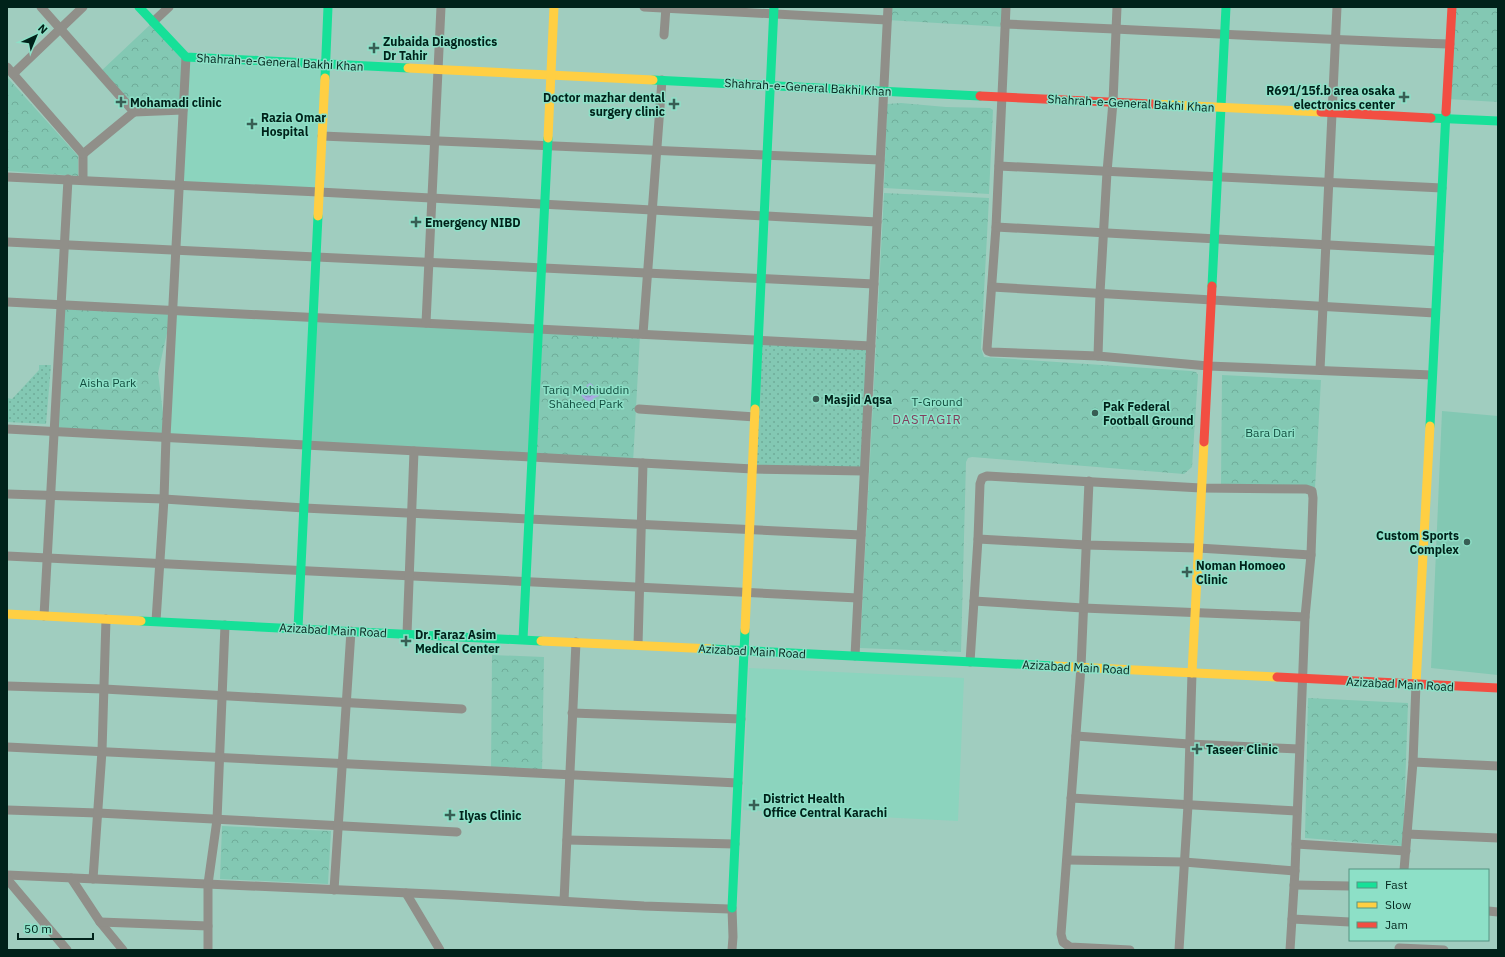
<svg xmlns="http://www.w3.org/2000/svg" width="1505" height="957" font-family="'IBM Plex Sans',sans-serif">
	<defs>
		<pattern id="grass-dots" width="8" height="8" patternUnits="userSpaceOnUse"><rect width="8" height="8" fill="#83c8b3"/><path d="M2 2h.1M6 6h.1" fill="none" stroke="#6fac99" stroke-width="1.8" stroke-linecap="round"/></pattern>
		<pattern id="park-crowns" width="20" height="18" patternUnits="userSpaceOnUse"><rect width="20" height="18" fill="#83c8b3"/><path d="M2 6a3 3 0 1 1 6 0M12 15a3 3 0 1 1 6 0" fill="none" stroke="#6fac99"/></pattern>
		<pattern id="water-waves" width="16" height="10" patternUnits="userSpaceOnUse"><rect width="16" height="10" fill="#a9a9e3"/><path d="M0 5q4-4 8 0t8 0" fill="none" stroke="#9091c2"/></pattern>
	</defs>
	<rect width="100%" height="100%" fill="#a0cdbf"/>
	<!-- built -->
	<g fill="#8cd4be">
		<path d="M186,57L325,64L319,192L179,185Z"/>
		<path d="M172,311L313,318L307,446L166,437Z"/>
		<path d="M749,668L964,678L958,821L743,810Z"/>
	</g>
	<!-- grass -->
	<g fill="url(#grass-dots)">
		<path d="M759,340L871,346L864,471L753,469Z"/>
		<path d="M39,365H51L46,424L7,422V398L12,399L39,370Z"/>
	</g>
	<!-- park -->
	<g fill="url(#park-crowns)">
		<path d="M888,7H1006L1005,27L887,20Z"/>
		<path d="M1452,7H1498V102L1447,99Z"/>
		<path d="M153,22L186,57L183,110L134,112L99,73Z"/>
		<path d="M7,77L78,156V176L7,171Z"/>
		<path d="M901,103L946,107L990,108L993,110L989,194L884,188L887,104Z"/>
		<path d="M884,193L989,198L981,348L984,357L1191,371L1196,372L1198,375L1192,467L1184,474L972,457L968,458L966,462L961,652L860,648Z"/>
		<path d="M60,305L172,311L158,373L166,437L53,431Z"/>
		<path d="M538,329L640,335L633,463L532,457Z"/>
		<path d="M1222,375L1321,380L1315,488L1221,484Z"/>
		<path d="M492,655L544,657L542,774L491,771Z"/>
		<path d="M1308,698L1408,703L1403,846L1305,838Z"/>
		<path d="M222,826L331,831L328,884L220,879Z"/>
	</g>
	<!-- pitch -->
	<g fill="#83c8b3">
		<path d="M313,318L538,329L532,457L307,446Z"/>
		<path d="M1442,411L1498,416V675L1431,668Z"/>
	</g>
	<!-- water -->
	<path fill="url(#water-waves)" d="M590,383L593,385V387L598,390L599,396L594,398L592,403H588L580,394V391L586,388L587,385Z"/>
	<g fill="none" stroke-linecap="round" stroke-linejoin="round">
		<!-- street -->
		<g stroke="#908f89" stroke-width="9">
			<path d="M41,7L134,112L183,110"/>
			<path d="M644,7L887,20"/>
			<path d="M1006,7L996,227L987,349L988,351L991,352L1098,356"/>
			<path d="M1117,7L1113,102L1107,172L1100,293L1098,356L1208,366L1432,375"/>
			<path d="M153,22L169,7"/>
			<path d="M1005,24C1153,30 1301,39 1450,44"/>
			<path d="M664,35L666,7"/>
			<path d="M7,67L83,154V180"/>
			<path d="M13,74L83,7"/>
			<path d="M322,136L880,160"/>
			<path d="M83,154L134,112"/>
			<path d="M999,166L1442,188"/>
			<path d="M7,177L319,192L877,222"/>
			<path d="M996,227L1439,251"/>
			<path d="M7,242L874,284"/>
			<path d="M992,287L1435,313"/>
			<path d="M7,302L871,346"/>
			<path d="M426,323L441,7"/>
			<path d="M643,334L662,80"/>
			<path d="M1320,370L1337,7"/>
			<path d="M639,409L755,417"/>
			<path d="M7,429L753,469L864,471"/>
			<path d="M1089,481L1081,667L1061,934L1063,942L1070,947L1130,950"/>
			<path d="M7,494L164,499L304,508L861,535"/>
			<path d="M978,539L1086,545L1198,548L1311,555"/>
			<path d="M7,556L858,598"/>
			<path d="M974,601L1083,608L1305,617"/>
			<path d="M44,616L68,179"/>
			<path d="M156,621L164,499L166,437L186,57"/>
			<path d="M407,634L414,451"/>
			<path d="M638,645L643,463"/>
			<path d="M855,656L888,7"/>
			<path d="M970,662L978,539L980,484L982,478L987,476L1201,488L1306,489L1312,491L1313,498L1311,555L1305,617L1295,871L1290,950"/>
			<path d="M7,686L104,689L462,709"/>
			<path d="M572,713L741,719"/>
			<path d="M1076,736L1189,744L1299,749"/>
			<path d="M7,747L738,783"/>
			<path d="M1413,762L1498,766"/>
			<path d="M1071,798L1297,811"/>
			<path d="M7,810L98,813L457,832"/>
			<path d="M1407,834L1498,838"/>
			<path d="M567,840L735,844"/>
			<path d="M1296,844L1406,851"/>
			<path d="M1067,860L1184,862L1295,871"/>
			<path d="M1404,870L1413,762L1416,684"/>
			<path d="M7,875L454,895L644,906L729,909L732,908L733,937L732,950"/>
			<path d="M71,878L100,922L123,950"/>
			<path d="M7,879L67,950"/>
			<path d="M93,879L102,751L106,619"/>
			<path d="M1294,885L1350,886"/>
			<path d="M334,890L351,631"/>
			<path d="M406,893L440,950"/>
			<path d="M564,901L576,642"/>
			<path d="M1488,911L1498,912"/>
			<path d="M1292,919L1350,922"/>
			<path d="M100,922L208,926"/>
			<path d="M1399,948L1444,950"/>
			<path d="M208,950V884L217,820L225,625"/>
			<path d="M1179,950L1188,805L1192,673"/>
		</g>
		<!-- fast -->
		<g stroke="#16e098" stroke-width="9">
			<path d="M139,7L186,57L408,68"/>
			<path d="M325,78L328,7"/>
			<path d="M653,80L980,96"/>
			<path d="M1431,118L1498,121"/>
			<path d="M1212,286L1226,7"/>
			<path d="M755,409L774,7"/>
			<path d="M1430,426L1446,112"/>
			<path d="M141,621L541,641"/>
			<path d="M298,628L318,216"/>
			<path d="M523,639L548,138"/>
			<path d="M713,649L1054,666"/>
			<path d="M732,908L745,630"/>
		</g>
		<!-- slow -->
		<g stroke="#ffcf43" stroke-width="9">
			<path d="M408,68L653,80"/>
			<path d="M1152,104L1321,112"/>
			<path d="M548,138L554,7"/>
			<path d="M318,216L325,78"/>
			<path d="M7,614L141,621"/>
			<path d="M745,630L755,409"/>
			<path d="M541,641L713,649"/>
			<path d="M1054,666L1277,677"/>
			<path d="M1192,673L1204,442"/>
			<path d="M1416,684L1430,426"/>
		</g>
		<!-- jam -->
		<g stroke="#f24e42" stroke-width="9">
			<path d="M980,96L1152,104"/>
			<path d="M1321,112L1431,118"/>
			<path d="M1446,112L1452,7"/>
			<path d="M1204,442L1212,286"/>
			<path d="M1277,677L1498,688"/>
		</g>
	</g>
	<!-- markers -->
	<g fill="#385e54" stroke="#8de0c7" stroke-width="1.5">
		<path d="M372 42h4v4h4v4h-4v4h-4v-4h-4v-4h4z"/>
		<path d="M1402 91h4v4h4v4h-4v4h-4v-4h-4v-4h4z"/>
		<path d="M119 96h4v4h4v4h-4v4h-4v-4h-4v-4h4z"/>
		<path d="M672 98h4v4h4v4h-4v4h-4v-4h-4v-4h4z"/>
		<path d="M250 118h4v4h4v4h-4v4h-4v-4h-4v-4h4z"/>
		<path d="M414 216h4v4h4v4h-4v4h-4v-4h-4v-4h4z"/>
		<circle cx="816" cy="399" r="4"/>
		<circle cx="1095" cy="413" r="4"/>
		<circle cx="1467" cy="542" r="4"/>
		<path d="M1185 566h4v4h4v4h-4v4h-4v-4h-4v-4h4z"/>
		<path d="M404 635h4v4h4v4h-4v4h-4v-4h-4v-4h4z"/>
		<path d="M1195 743h4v4h4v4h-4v4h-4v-4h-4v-4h4z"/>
		<path d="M752 799h4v4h4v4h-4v4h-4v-4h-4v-4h4z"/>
		<path d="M448 809h4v4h4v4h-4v4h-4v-4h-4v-4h4z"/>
	</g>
	<g text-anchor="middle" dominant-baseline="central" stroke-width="3" stroke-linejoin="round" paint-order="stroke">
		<!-- poi labels -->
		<g font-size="12" font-weight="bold" fill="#00221a" stroke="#8de0c7" text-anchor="start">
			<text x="383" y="41">Zubaida Diagnostics<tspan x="383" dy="14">Dr Tahir</tspan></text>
			<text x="1395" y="90" text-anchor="end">R691/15f.b area osaka<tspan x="1395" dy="14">electronics center</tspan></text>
			<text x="665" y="97" text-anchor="end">Doctor mazhar dental<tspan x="665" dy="14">surgery clinic</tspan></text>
			<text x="130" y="102">Mohamadi clinic</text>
			<text x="261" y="117">Razia Omar<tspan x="261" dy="14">Hospital</tspan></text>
			<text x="425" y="222">Emergency NIBD</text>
			<text x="824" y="399">Masjid Aqsa</text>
			<text x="1103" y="406">Pak Federal<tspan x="1103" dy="14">Football Ground</tspan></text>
			<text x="1459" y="535" text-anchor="end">Custom Sports<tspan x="1459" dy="14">Complex</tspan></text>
			<text x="1196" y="565">Noman Homoeo<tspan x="1196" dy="14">Clinic</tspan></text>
			<text x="415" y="634">Dr. Faraz Asim<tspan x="415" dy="14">Medical Center</tspan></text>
			<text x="1206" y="749">Taseer Clinic</text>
			<text x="763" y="798">District Health<tspan x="763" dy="14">Office Central Karachi</tspan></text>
			<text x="459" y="815">Ilyas Clinic</text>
		</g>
		<!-- street labels -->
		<g font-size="12" fill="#00221a" stroke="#8de0c7">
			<text transform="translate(280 62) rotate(3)">Shahrah-e-General Bakhi Khan</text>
			<text transform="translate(808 87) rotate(3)">Shahrah-e-General Bakhi Khan</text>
			<text transform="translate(1131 103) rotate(3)">Shahrah-e-General Bakhi Khan</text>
			<text transform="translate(333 630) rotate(3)">Azizabad Main Road</text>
			<text transform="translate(752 651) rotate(3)">Azizabad Main Road</text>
			<text transform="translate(1076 667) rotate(3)">Azizabad Main Road</text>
			<text transform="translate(1400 684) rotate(3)">Azizabad Main Road</text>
		</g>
		<!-- park labels -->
		<g font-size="12" fill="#134e40" stroke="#8de0c7">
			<text x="108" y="382">Aisha Park</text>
			<text x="586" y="389">Tariq Mohiuddin<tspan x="586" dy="14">Shaheed Park</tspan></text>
			<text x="937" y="401">T-Ground</text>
			<text x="1270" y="432">Bara Dari</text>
		</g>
		<!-- neighbourhood labels -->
		<g font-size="13" letter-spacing="1" fill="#813e5d" stroke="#8de0c7">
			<text x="927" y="419">DASTAGIR</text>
		</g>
	</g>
	<!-- border -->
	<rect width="1505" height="957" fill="none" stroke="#00221a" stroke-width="16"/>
	<!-- legend -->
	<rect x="1349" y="869" width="140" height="72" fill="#8de0c7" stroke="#559482"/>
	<rect x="1357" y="882" width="20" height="6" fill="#16e098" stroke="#559482"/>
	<text x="1385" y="889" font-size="12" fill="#00221a">Fast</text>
	<rect x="1357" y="902" width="20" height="6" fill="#ffcf43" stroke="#559482"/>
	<text x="1385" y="909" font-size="12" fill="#00221a">Slow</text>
	<rect x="1357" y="922" width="20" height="6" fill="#f24e42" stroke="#559482"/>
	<text x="1385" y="929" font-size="12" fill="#00221a">Jam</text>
	<!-- north arrow -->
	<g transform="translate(36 36) rotate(44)" stroke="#8de0c7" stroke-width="3" paint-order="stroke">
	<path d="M0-3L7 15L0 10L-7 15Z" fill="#00221a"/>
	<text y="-6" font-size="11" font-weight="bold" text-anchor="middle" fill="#00221a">N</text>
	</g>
	<!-- scale -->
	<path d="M18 933v6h75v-6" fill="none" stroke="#00221a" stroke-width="2"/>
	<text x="24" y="933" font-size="12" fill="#00221a" stroke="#8de0c7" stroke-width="3" paint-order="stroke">50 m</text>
</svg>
